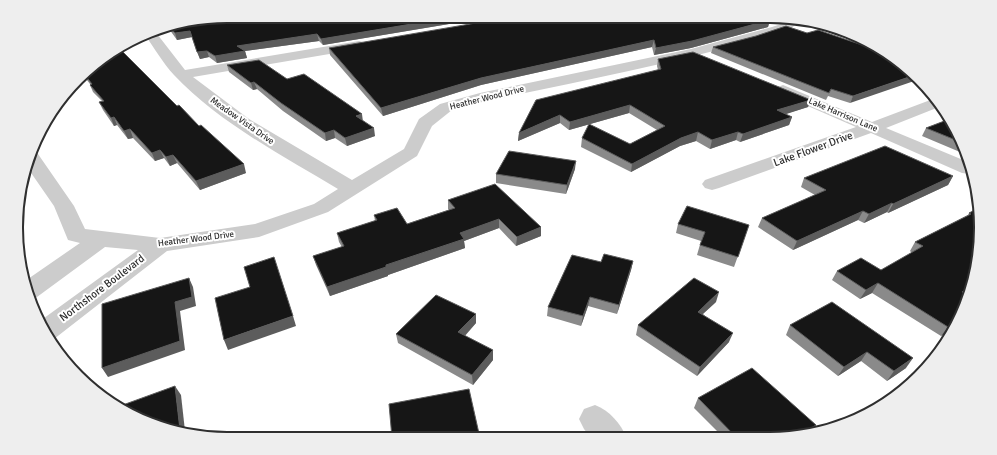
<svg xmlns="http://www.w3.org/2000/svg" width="997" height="455" font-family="Signika,sans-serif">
	<rect width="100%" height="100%" fill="#fff"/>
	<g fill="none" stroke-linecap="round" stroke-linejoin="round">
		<!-- minor -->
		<g fill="#ccc" fill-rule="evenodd">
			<path d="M790,21L794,22L796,24C789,33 759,38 748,42C661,66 571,83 482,102L452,110L432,126L417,156L328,212L259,237L167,251L54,339L50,340L44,333L40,321L138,250L105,247L37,297L31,299L25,281L80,243L68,240L54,206L27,167L33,153L38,154L74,206L85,229L160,238L255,224L314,204L338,189C283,156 218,122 174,75C163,63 155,49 145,35L154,30L185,70L359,41L363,42L365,45L363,48L359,49L193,77L249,119L352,180L404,149L419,119L440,104L480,93L691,49L772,27Z"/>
			<path d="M783,85L872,122L933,99L939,107L886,128L968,162L970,174L962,173L871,133L719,188L712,190L705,188L702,184L705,180L856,127L778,93L775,90L778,87Z"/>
			<path d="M595,405C610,411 620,423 627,438H591L584,429L579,419L584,409Z"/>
		</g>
	</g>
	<!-- wall -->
	<g fill="#8a8a8a">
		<path d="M228,16H497L323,45L319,41L245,51L247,58L217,63L209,57L200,59L192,37L177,40L167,26Z"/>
		<path d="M770,20L768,27L691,48L654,55L652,47L481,85L383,116L330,55L329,48Z"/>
		<path d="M807,33L877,50L850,103L828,96L826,100L711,53L713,47Z"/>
		<path d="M658,59L811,100L808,107L785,114L792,117L789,125L740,142L736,140L710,149L696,141L680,146L631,172L581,147L582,138L630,144L657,130L629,113L569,130L560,123L518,141L519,133L658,70L657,66Z"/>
		<path d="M227,65L287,79L363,121L375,136L347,146L335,138L326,141L283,111L257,89L253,90L229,72Z"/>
		<path d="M88,68L177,106L246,173L200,190L177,163L170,166L164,158L155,161L133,138L128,139L117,125L114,126L103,110L99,102L102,101L93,92L90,85V84L83,75Z"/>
		<path d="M947,120L965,146L967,155L922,136L926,128Z"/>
		<path d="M575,169L566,194L496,183V174Z"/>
		<path d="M953,176L948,185L888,213L887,212L864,223L858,220L793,250L758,227L762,218L815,195L801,187L804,178Z"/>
		<path d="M448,200L541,227V236L516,246L499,228L464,241L465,248L388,275V276L330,296L316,265L313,256L342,247L339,242L337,233L375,221L374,215L407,224L449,210L448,209Z"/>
		<path d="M977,209L965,308L954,327L941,336L872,293L860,299L832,280L837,271L881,270L912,253L910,251L915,242L968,215L969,213Z"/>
		<path d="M678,224L749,225L734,267L697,255L701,241L676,233Z"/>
		<path d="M633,261L631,270L617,314L588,306L581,326L547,316L548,307L601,262Z"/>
		<path d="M716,302L703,314L729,342L697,376L636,335L638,325Z"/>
		<path d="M832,302L906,368L887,381L861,361L838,376L786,335L790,325Z"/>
		<path d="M476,323L465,336L493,360L473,385L398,343L396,334Z"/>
		<path d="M698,398L797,437H723L694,408Z"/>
	</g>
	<!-- shaded-wall -->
	<g fill="#5c5c5c">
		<path d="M460,16H497L323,45L321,39Z"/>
		<path d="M770,20L768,27L691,48L654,55L656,48Z"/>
		<path d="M190,31L192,37L177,40L175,33Z"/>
		<path d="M317,34L319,41L245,51L247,58L217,63L215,56L237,46Z"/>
		<path d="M654,40L652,47L481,85L383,116L381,108L481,78Z"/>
		<path d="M207,51L209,57L200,59L197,52Z"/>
		<path d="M915,75L920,79L850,103L853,96Z"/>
		<path d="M254,82L257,89L253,90L251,83Z"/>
		<path d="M811,100L808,107L774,118L777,110Z"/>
		<path d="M630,105L629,113L569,130L570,122Z"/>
		<path d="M362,114L363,122L356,116Z"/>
		<path d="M560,115V123L518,141L519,133Z"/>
		<path d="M114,117L117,125L114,126L111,118Z"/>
		<path d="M792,117L789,125L740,142L743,134Z"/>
		<path d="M374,128L375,136L347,146L345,138Z"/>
		<path d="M130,129L133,138L128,139L124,131Z"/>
		<path d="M334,130L335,138L326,141L325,133Z"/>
		<path d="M698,132L696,141L680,146L631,172L632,164L681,138Z"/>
		<path d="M738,132L736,140L710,149L712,140Z"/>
		<path d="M160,150L164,158L155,161L152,153Z"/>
		<path d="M173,155L177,163L170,166L166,157Z"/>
		<path d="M576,161L575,169L566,194L567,185Z"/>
		<path d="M244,164L246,173L200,190L196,181Z"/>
		<path d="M953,176L948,185L888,213L893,204Z"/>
		<path d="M892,203L887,212L864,223L869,214Z"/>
		<path d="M863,211L858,220L793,250L797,241Z"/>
		<path d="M499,219V228L464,241L465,248L388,275V276L330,296L327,287L386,265L460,233Z"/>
		<path d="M541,227V236L516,246L517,237Z"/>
		<path d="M633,261L631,270L617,314L619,305Z"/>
		<path d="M189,278L193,287L196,306L180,311L185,350L108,377L102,368L175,302Z"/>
		<path d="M878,283L872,293L860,299L866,290Z"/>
		<path d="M969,287L968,293L955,301L962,292Z"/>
		<path d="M719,292L716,302L695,321L698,312Z"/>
		<path d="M590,297L588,306L581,326L583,316Z"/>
		<path d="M476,314V323L459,342L458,332Z"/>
		<path d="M293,316L296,326L228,350L224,340Z"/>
		<path d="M959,319L954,327L941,336L948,327Z"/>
		<path d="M733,333L729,342L697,376L700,367Z"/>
		<path d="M493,350V360L473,385L472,375Z"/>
		<path d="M867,352L861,361L838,376L844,367Z"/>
		<path d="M913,358L906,368L887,381L894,371Z"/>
		<path d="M175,386L181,395L185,431L180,430Z"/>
		<path d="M816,425L810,434L797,437Z"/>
	</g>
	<!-- building -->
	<g fill="#161616" stroke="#5c5c5c">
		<path d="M228,16H460L321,39L317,34L237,46L245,51L215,56L207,51L197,52L190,31L175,33L169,26Z"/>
		<path d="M517,16H757L770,20L692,41L656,48L654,40L481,78L381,108L329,48Z"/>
		<path d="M786,26L807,33L818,30L877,50L915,75L853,96L831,89L829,93L713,47L756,36Z"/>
		<path d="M120,50H121L177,106L179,105L199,126L201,125L244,164L196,181L173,155L166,157L160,150L152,153L130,129L124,131L114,117L111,118L99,102L104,101L90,85L92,84L84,74L88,68Z"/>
		<path d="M693,52L811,100L777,110L792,117L743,134L738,132L712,140L698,132L681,138L632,164L582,138L589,124L630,144L665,126L630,105L570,122L560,115L519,133L536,100L661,69L658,59Z"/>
		<path d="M259,60L287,79L304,74L362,114L356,116L374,128L345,138L334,130L325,133L281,103L254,82L251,83L227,65Z"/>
		<path d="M947,120L963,143L926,128Z"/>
		<path d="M885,146L953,176L893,204L892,203L869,214L863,211L797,241L762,218L826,190L804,178Z"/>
		<path d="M509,151L576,161L567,185L496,174Z"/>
		<path d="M495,184L541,227L517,237L499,219L460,233L464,239L386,265V267L327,287L313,256L344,246L337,233L377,220L374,215L397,208L407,224L455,208L448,200Z"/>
		<path d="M687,206L749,225L738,257L700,245L705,232L678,224Z"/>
		<path d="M977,209L981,227L969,287L962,292L968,295L965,308L959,319L948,327L878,283L866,290L837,271L861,258L881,270L923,246L915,242L971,214L969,213Z"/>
		<path d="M604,254L633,261L619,305L590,297L583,316L548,307L572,255L601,262Z"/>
		<path d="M274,257L293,316L224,340L215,298L250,287L244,267Z"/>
		<path d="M189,278L192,297L175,302L180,341L102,368V304Z"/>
		<path d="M694,278L719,292L698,312L733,333L700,367L638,325Z"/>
		<path d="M436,295L476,314L458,332L493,350L472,375L396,334Z"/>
		<path d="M832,302L913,358L894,371L867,352L844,367L790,325Z"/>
		<path d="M752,368L816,425L797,437H736L698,398Z"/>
		<path d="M175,386L180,430L147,423L120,406Z"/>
		<path d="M469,389L480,438H392L389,404Z"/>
	</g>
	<g text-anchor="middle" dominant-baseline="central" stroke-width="4" stroke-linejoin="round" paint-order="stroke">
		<!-- far-street labels -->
		<g font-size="9" fill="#2f2f2f" stroke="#fff">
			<text transform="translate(487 98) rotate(-14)">Heather Wood Drive</text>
			<text transform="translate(843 115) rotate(23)">Lake Harrison Lane</text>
			<text transform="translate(242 121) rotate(35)">Meadow Vista Drive</text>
			<text transform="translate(196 239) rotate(-7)">Heather Wood Drive</text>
		</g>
		<!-- street labels -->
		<g font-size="11" fill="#2f2f2f" stroke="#fff">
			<text transform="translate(813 149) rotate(-20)">Lake Flower Drive</text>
			<text transform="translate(102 288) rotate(-37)">Northshore Boulevard</text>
		</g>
	</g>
	<!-- crop -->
	<path d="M0 0H997V455H0ZM227 23H770A204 204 0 0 1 974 227V228A204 204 0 0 1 770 432H227A204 204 0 0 1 23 228V227A204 204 0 0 1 227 23Z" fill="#eee" fill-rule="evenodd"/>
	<path fill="none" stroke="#2f2f2f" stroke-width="2" d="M227 23H770A204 204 0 0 1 974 227V228A204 204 0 0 1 770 432H227A204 204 0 0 1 23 228V227A204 204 0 0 1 227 23Z"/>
</svg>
